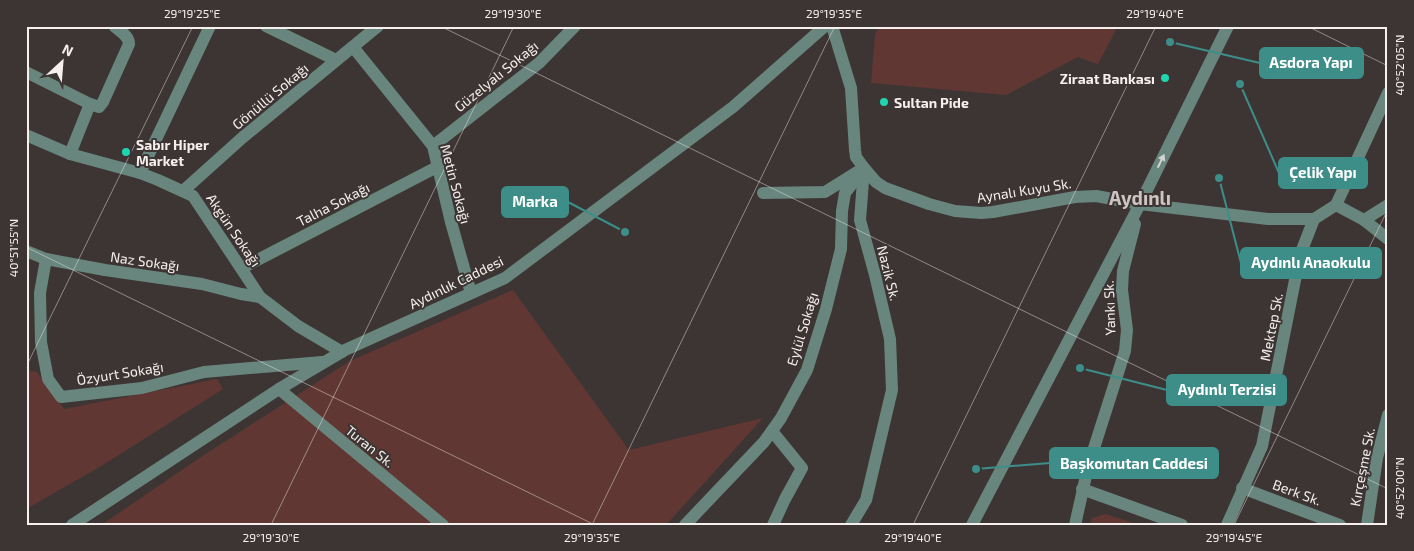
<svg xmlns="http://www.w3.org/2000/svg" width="1414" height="551" font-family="'Exo 2',sans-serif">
	<rect width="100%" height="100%" fill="#3d3534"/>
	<!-- green -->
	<g fill="#603732">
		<path d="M879,26H1118L1098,64L1078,57L1006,95L871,83L875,35Z"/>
		<path d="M513,290L629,450L763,418L666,525H101L201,457L350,361Z"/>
		<path d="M26,370L37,372L64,409L217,379L223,389L103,465L26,509Z"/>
		<path d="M1106,514L1139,525H1090L1092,518Z"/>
	</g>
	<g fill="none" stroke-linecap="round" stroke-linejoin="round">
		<!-- minor -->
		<g stroke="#68867d" stroke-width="12">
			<path d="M266,26L336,60"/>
			<path d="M832,26L851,88L855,150L856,157L864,168L876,182L885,188L929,204L955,211L981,213L993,212L1075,197L1096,196L1140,204L1268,219H1314"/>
			<path d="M353,47L433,146L451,222L471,293"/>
			<path d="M26,72L90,104L70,154"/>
			<path d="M90,104L99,107L103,102L129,44C129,36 121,32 115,27"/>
			<path d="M26,135L70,154L140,173L158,180L193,196L260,297L298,326L342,352"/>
			<path d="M433,146L539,63L575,26"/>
			<path d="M140,173L210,26"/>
			<path d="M183,191L242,138L378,26"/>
			<path d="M763,193L825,192L857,172"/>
			<path d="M1336,205L1364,220L1388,239"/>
			<path d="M1364,220L1388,205"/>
			<path d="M26,251L46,259L105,270L202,284L241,294L260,297"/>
			<path d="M46,259L40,293L41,342L48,379L61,397L142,388L204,372L322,362"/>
			<path d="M242,268L437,167"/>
			<path d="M279,389L443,525"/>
			<path d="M772,431L802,468L785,499L773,525"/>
			<path d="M1242,488L1340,525"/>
			<path d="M1082,489L1182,525"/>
			<path d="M72,525L279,389L345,350L505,278L733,107L825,26"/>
			<path d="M685,525L764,442L781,418L807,370L826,309L841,249L842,211L845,193L864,168"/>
			<path d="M851,525L866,500L892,390L890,339L875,275L860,220L864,168"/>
			<path d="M972,525L1140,204L1228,26"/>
			<path d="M1075,525L1088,467L1125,351L1127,330L1122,290L1123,271L1135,224"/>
			<path d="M1227,525L1262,446L1300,255L1314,219L1336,205L1388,93"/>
			<path d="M1367,525L1377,458L1388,415"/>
		</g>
	</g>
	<!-- one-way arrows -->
	<defs><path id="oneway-solid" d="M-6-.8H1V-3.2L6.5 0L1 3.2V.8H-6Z" transform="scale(1.25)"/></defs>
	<use fill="#d2d5d2" href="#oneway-solid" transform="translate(1161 161) rotate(-64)"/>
	<!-- ticks -->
	<path fill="none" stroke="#f5efee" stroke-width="1" stroke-opacity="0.45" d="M440,26L1388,489M1307,26L1388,66M26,247L595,525M26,367L193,26M271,525L514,26M592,525L835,26M913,525L1156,26M1234,525L1388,209"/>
	<!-- markers -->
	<g fill="#1ed5b0" stroke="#3d3534" stroke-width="2">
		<circle cx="1165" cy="78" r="5"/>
		<circle cx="884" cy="102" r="5"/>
		<circle cx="126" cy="152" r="5"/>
	</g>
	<g text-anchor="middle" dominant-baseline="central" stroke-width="4" stroke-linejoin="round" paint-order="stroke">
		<!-- street labels -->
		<g font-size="14" fill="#f5efee" stroke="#3d3534">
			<text transform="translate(496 76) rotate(-39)">Güzelyalı Sokağı</text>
			<text transform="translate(270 96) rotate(-40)">Gönüllü Sokağı</text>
			<text transform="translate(456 184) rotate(75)">Metin Sokağı</text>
			<text transform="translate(1024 190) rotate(-9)">Aynalı Kuyu Sk.</text>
			<text transform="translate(333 204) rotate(-27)">Talha Sokağı</text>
			<text transform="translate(234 230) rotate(56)">Akgün Sokağı</text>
			<text transform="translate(145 261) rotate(8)">Naz Sokağı</text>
			<text transform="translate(889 273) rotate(76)">Nazik Sk.</text>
			<text transform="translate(456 282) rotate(-26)">Aydınlık Caddesi</text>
			<text transform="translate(1109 308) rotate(-92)">Yankı Sk.</text>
			<text transform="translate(1271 327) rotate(-79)">Mektep Sk.</text>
			<text transform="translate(802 329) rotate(-73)">Eylül Sokağı</text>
			<text transform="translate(120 373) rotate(-9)">Özyurt Sokağı</text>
			<text transform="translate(370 446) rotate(39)">Turan Sk.</text>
			<text transform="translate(1362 467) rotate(-79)">Kırçeşme Sk.</text>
			<text transform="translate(1297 492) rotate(20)">Berk Sk.</text>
		</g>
		<!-- poi labels -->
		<g font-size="14" font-weight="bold" fill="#f5efee" stroke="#3d3534" text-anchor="start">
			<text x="1155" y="78" text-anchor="end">Ziraat Bankası</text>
			<text x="894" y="102">Sultan Pide</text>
			<text x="136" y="144">Sabır Hiper<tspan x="136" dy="16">Market</tspan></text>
		</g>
		<!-- district labels -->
		<g font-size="19" font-weight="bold" fill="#cec4c2" stroke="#3d3534">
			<text x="1140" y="197">Aydınlı</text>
		</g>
	</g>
	<!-- callouts -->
	<path fill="none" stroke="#3d8e88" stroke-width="2" d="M1170 42L1260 63M1240 84L1279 173M625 232L568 202M1219 178L1241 263M1080 368L1167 390M976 469L1050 463"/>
	<g fill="#3d8e88" stroke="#3d3534" stroke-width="2">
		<circle cx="1170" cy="42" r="5"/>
		<circle cx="1240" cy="84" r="5"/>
		<circle cx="625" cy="232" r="5"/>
		<circle cx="1219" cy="178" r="5"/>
		<circle cx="1080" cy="368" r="5"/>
		<circle cx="976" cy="469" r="5"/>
	</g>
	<g fill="#3d8e88" stroke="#3d8e88" stroke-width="2">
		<rect x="1260" y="48" width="103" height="30" rx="5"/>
		<rect x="1279" y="158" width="88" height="30" rx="5"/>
		<rect x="502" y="187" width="66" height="30" rx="5"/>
		<rect x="1241" y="248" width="140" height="30" rx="5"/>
		<rect x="1167" y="375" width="119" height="30" rx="5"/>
		<rect x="1050" y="448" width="168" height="30" rx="5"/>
	</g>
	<g font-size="15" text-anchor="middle" font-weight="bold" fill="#fff">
		<text x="1311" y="68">Asdora Yapı</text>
		<text x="1323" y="178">Çelik Yapı</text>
		<text x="535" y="207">Marka</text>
		<text x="1311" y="268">Aydınlı Anaokulu</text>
		<text x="1227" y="395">Aydınlı Terzisi</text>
		<text x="1134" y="469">Başkomutan Caddesi</text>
	</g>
	<!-- border -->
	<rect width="1414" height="551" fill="none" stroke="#3d3534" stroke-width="55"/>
	<!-- north arrow -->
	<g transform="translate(62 62) rotate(26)" stroke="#3d3534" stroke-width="4" paint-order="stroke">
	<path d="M0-4L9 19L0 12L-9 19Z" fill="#f5efee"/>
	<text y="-8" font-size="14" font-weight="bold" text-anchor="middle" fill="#f5efee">N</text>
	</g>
	<rect x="28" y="28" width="1358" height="496" fill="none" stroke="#f5efee" stroke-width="2"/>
	<g font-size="12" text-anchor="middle" fill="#f5efee">
		<text x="192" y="18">29°19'25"E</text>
		<text x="513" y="18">29°19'30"E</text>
		<text x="834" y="18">29°19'35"E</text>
		<text x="1155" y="18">29°19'40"E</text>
		<text transform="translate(1400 65) rotate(-90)" y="4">40°52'05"N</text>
		<text transform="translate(14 248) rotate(-90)" y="4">40°51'55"N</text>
		<text transform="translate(1400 488) rotate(-90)" y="4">40°52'00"N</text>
		<text x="271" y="542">29°19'30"E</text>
		<text x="592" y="542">29°19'35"E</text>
		<text x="913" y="542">29°19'40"E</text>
		<text x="1234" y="542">29°19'45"E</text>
	</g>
</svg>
